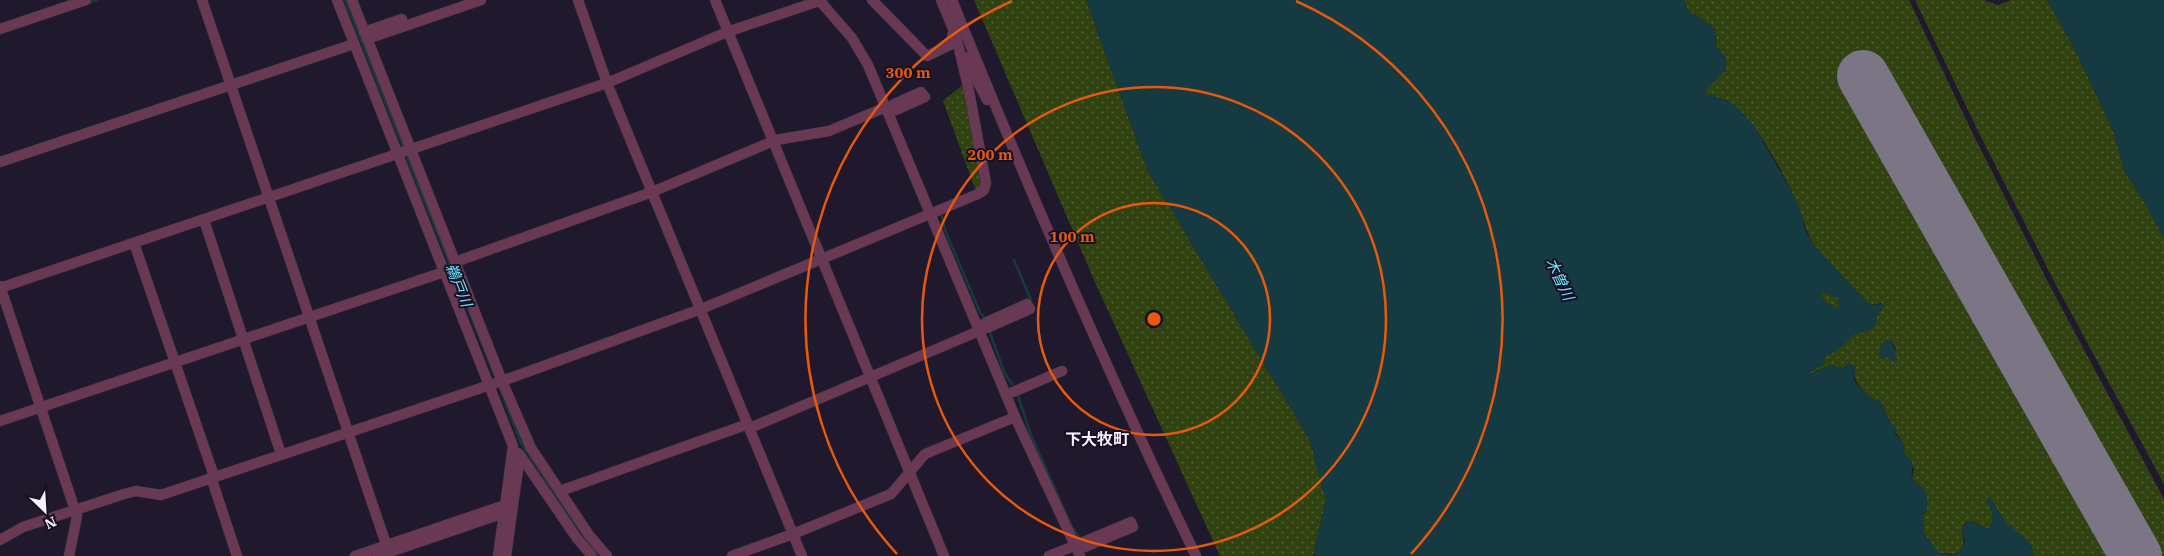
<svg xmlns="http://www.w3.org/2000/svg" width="2164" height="556" font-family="'IBM Plex Serif','Noto Sans JP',serif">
	<defs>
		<pattern id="grass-dots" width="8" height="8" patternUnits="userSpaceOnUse" patternTransform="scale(1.25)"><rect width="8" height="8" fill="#314211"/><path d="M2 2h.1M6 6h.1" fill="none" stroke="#4f5e35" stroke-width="1.8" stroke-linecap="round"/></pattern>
	</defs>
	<rect width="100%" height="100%" fill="#20192d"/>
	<!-- grass -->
	<g fill="url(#grass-dots)" fill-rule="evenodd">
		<path d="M974,0H1086L1148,171L1310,440L1326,500L1313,556H1220L1094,280Z"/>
		<path d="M1684,0H1909L1973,134L2050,286L2164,499V556H2034L2031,546L2005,522L1991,499L1989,506C1995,512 1994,521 1989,528C1980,529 1975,519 1966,522L1962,529L1964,547L1957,554L1939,553L1924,534L1923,515L1926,512L1912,479L1914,469L1908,457L1905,456C1903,450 1903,441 1899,437C1891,426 1886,414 1881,402C1871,401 1852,382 1855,373C1836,365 1828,365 1811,374L1809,372L1824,364V358L1854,334L1870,329L1875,325L1877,315L1884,306L1881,303L1872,305L1867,303C1849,283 1827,265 1813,243C1805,230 1803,217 1797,204C1786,178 1747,99 1716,98L1715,96L1707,97L1705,91L1725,70L1726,58L1716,46V37L1706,22L1688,11ZM1892,341L1896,349L1892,360L1888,357H1885L1881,350V344Z"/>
		<path d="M1915,0H1984L1998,5L2011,0H2047L2074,47L2113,130L2125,172L2144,201L2164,238V484L2057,287L1980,135Z"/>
		<path d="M965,83L983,187L976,191L943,101Z"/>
		<path d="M1824,293L1838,297L1839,308L1833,307L1823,300L1821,294Z"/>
	</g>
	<!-- water -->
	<g fill="#153a42" fill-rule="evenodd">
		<path d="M1086,0H1684L1688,11L1712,26L1715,31L1716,46L1726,58L1725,70L1705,91L1707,97L1712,93L1717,98L1729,101L1739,109L1754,126L1785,180L1798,205L1806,232L1814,245L1867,303L1872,305L1883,304L1884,306L1877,315L1875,325L1866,332L1854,334L1843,346L1824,358L1825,364L1810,371L1811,374L1831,365L1843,368L1849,363L1856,367C1856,371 1853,374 1854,379C1857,387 1873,401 1881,402L1889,421L1897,428L1895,434L1904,443L1905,456C1918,463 1910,468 1912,479L1924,489L1927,495V509L1923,515L1924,534L1939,553L1952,555L1961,551L1965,543L1962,529L1968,521C1976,522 1981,529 1989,528C1997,517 1991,511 1986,501L1988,497L1991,499L2005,522L2029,542L2034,556H1313L1326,500L1310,440L1148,171ZM1824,293L1838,298L1839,307H1833L1823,300L1821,294Z"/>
		<path d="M2047,0H2164V238L2144,201L2125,172L2113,130L2074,47Z"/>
		<path d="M1886,340L1892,341L1897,358L1894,362L1888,357L1879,359L1881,344Z"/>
	</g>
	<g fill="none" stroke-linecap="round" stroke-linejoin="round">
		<!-- stream -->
		<g stroke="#153a42" stroke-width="2.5">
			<path d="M345,0L404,149"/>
			<path d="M89,3L97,0"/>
			<path d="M406,155L496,379"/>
			<path d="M942,216L945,230L980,312L986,320"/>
			<path d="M1014,260L1031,300"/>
			<path d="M990,333L1005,374L1012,384"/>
			<path d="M498,384L521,443L570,517L600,556"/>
			<path d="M1018,396L1031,435L1072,527L1080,538"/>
		</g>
		<!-- runway -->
		<path stroke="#7b7586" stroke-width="52" d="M1863,76L2136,556"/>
		<defs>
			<g id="minor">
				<path d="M202,0L390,556"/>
				<path d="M337,0L513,446L504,513"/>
				<path d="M352,0L502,381L531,448L589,535L607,556"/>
				<path d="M578,0L607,83L802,556"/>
				<path d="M715,0L944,556"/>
				<path d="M819,0L852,38L868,65L1006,395"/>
				<path d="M872,0L927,56L950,45L953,33"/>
				<path d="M952,0C1028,188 1108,374 1196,556"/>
				<path d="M0,29L86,0"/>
				<path d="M364,32L402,19"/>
				<path d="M367,39L481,0"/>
				<path d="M965,57L987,100"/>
				<path d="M887,110L894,107L896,110L925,97L921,92L894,104V107"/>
				<path d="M0,162L354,44"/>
				<path d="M204,220L281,454"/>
				<path d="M134,243L214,476"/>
				<path d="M455,262L652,192L776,140L829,131L886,107"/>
				<path d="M0,286L77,516L69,556"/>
				<path d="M0,288L607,83L727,32L822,0"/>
				<path d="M978,328L986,326L987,328L1030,309L1027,304L985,323L986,326"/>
				<path d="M1015,417L1080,556"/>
				<path d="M0,421L444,272"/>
				<path d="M750,428L979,331"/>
				<path d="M520,455L576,537L592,556"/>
				<path d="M211,477L237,556"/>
				<path d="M560,491L748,424"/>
				<path d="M0,540L23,527L124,494L136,491L161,495L502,381L701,309L978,194L984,190L986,183L969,91L956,36L941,0"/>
				<path d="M1075,547L1082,544L1085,547L1133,527L1131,522L1083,542L1082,544"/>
				<path d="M355,556L505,505"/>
				<path d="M378,556L504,513L498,556"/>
				<path d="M506,556L520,455L518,453"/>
				<path d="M732,556L793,534L891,494L925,454L1015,417L1006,395L1062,371"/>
				<path d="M1049,556L1074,546"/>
			</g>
		</defs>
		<!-- minor casing -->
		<use href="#minor" stroke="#393346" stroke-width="11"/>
		<!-- minor -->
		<use href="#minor" stroke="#693954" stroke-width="10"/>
	</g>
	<!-- distance rings -->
	<g fill="none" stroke="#e8590c" stroke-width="2.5">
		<circle cx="1154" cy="319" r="116"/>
		<circle cx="1154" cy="319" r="232"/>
		<path d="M897 554A348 348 0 0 1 1012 1M1296 1A348 348 0 0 1 1411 554"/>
	</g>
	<g text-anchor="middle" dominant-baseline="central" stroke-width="4" stroke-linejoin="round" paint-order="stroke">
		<!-- water labels -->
		<g font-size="15" font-style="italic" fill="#6de3fc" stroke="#171023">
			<text transform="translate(1560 279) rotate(65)">木曽川</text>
			<text transform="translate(459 285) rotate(68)">鵜戸川</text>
		</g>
		<!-- quarter labels -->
		<g font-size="16" font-weight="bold" fill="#f4f0fe" stroke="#171023">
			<text x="1097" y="439">下大牧町</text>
		</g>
	</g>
	<circle cx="1154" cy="319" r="8" fill="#e8590c" stroke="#171023" stroke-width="2.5"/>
	<g font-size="15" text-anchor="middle" font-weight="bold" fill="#e8590c" stroke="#171023" stroke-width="4" stroke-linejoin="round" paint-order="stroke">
		<text x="908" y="78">300 m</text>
		<text x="990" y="160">200 m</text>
		<text x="1072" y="242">100 m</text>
	</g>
	<!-- north arrow -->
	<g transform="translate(45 511) rotate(155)" stroke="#171023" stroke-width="4" paint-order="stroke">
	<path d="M0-4L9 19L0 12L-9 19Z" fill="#f4f0fe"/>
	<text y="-8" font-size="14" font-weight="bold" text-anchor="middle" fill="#f4f0fe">N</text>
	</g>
</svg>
